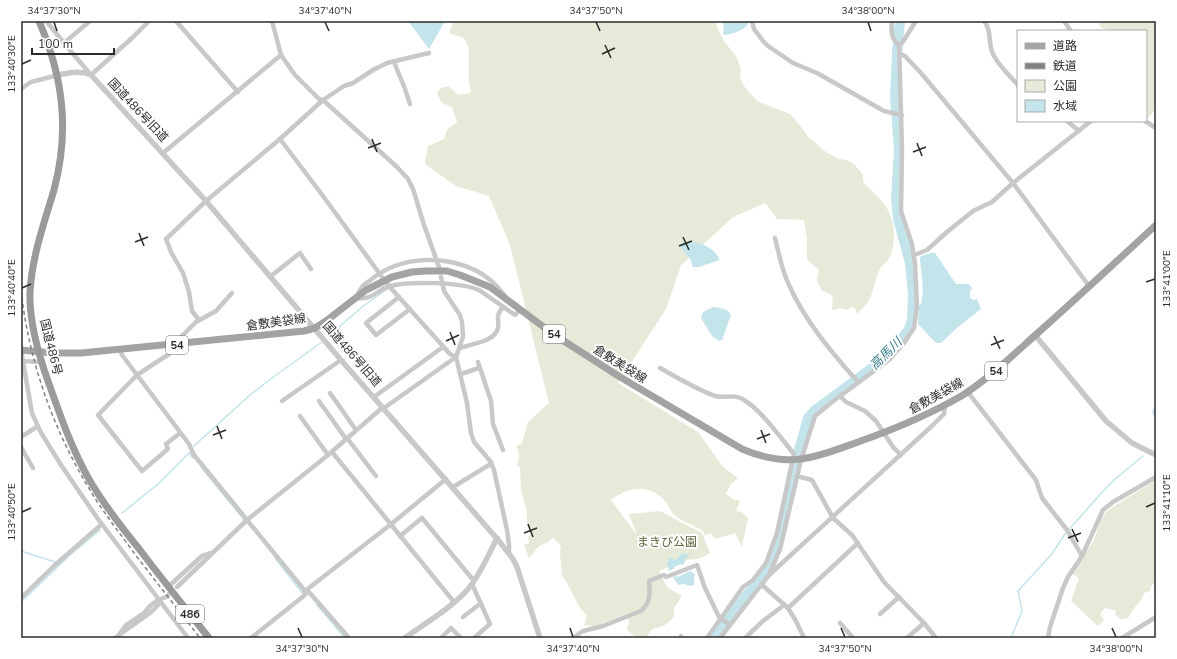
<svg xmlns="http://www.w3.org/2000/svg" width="1177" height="659" font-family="'Nunito Sans','Noto Sans JP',sans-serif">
	<rect width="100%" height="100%" fill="#fff"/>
	<!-- green -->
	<g fill="#e6ead8">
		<path d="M454,21L537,22V21H715L723,40L736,56L741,69L740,77L743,85L757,101L790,114L802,128L808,137L826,152L838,159L847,160L855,165L863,175V182C870,189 881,199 886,207C895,219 896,240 891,254C889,262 881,265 879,271C874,281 874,294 867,303C864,307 860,310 857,314L855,308L852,306L847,310L839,308L835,310L832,309C833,296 835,295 822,291L817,281L819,270L807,259V238L804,220L777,219L765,203L733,217L681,265L666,309L618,383L698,432L723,467L738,478L730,485L726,494L733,499L740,501L736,511L741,512L748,518L742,547L735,533L715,539L711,533L705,535L703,531C695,526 682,521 675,516C671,512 669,505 664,500C648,483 628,487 611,500L637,535L629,514L660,511L702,533L710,553L698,559L685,560L659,571L667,587L682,596L674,608V617L665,625L651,630C645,645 636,638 627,630L629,621L627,614L596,626L584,625L587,616L580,608L566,581L562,576L560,553L561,546L553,537L548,542L539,546L529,558L524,545L529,543L528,537L530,534L527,525V512L521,490L520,468L517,465C520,457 520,453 516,446L522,443L528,422L549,403L510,245L489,196L456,186L425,164L428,146L444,139L447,130L457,122L452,107L442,103L437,93L441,88L449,86L458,95L471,93L469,81V48L464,38L449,33Z"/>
		<path d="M1098,21H1156V109L1148,118L1146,116V31H1112L1100,27Z"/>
		<path d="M1156,480V582L1151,586L1150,591L1144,593C1142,602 1132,608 1129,617L1125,619H1120L1115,614L1116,611L1105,608L1100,614L1104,620L1098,626L1071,601L1079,578L1072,574L1094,540L1100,522L1106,512L1116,505Z"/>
	</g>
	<!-- water -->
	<g fill="#c3e4eb">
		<path d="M408,21H445L429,49Z"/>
		<path d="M722,21H749C747,30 733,34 725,35L723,34L724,26Z"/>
		<path d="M682,242C688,243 693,242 698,243C705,244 719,253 719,260L699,267H693L690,259L680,246Z"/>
		<path d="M931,253H935L956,284H969L972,288L970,292V298L974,300L977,299L981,309L958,327L941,343H936L918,324L919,306L921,304C925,289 921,274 920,259L921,256Z"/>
		<path d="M713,307C720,308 728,308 731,315L722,340L719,341L712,336L701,318L703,312Z"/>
		<path d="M681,554H687L689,556L686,558L684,564L682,565L681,564L674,567L675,568L669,571L667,564L669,559L671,558L676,560Z"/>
		<path d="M690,571L695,574L694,578V585L690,586L684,584L678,585L673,577L677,576L678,577Z"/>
	</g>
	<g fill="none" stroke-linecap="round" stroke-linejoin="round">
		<!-- stream -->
		<g stroke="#c3e4eb" stroke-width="1.5">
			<path d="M331,334L362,307L387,289"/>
			<path d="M1156,408L1153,411V413L1156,416"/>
			<path d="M194,446L250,395L276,375L322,342"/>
			<path d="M189,453L193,458"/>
			<path d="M201,467L245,521"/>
			<path d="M122,513L158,484L189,453"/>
			<path d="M21,551L55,562"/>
			<path d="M275,558L303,594L310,595"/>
			<path d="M21,602L70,555L100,530"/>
			<path d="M317,605L345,638"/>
			<path d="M1011,638L1022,611L1018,591L1051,555L1065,534L1105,489L1114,480L1143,456"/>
		</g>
		<!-- river -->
		<path stroke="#c3e4eb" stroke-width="10" d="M715,638L737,607L764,575L774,553L781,534L793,471L808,418L814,411L883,360L908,331L912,320L913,294L910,263L898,219L896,198L899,151L895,96L897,54L900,21"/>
		<!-- minor -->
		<g stroke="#c8c8c8" stroke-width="4.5">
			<path d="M90,21L64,43L91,75L132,38L149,21"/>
			<path d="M176,21L238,92"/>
			<path d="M272,21L281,55L295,75L319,99L323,100L397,167L408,179L413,189L424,225L439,267"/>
			<path d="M752,21L754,29L763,41L768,46L793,63L817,73L884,111L902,115"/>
			<path d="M892,21C891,31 891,39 899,45"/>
			<path d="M984,21C993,32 987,45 994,56C1000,67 1010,76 1018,85"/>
			<path d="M1064,21L1071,31"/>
			<path d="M47,22L64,43"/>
			<path d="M900,54L905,56L921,73L1013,183L1089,286"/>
			<path d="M394,62L405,89L410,104"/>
			<path d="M21,89L31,82L58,75"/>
			<path d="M1067,121L1079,131"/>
			<path d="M1145,121L1156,128"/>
			<path d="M280,139L323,196L382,277"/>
			<path d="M163,153L281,55"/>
			<path d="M775,238C779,254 782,271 789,285C805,321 832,353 858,382"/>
			<path d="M914,255L927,250L947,232L973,211L992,202L1013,183L1091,121"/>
			<path d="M271,276L300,253L311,269"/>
			<path d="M388,285L450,354L456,357"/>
			<path d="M505,296C497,285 487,276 475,270C443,255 402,256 373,278C370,281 364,284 362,287C359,291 358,295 356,298C375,300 374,291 390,286C409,281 461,282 479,290L515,315L520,310"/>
			<path d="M399,297L366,323L376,335L410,309"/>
			<path d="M199,320L192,311L189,292L183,273L171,252L166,239L206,201L280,139L323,100L344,86L353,83L373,70L387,63L429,53"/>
			<path d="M460,348C471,344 495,342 498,328C500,318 494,318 503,307"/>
			<path d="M120,349L122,355L189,444L194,455L305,591V595L251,638"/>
			<path d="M21,350L32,413L40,431L61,465L98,519L188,638"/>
			<path d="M456,357L467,403L471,433L474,442L491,462L494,470L507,530L509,545V552"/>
			<path d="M21,361L41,362"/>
			<path d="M478,362L491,401L493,424L503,450"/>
			<path d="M660,368C678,378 696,389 715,396C725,399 734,393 744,400C762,411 780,437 794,454L777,533L766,563L753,580L743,587L707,638"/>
			<path d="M461,374L479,368"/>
			<path d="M967,391L1036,480L1042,498L1067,530L1082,556"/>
			<path d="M330,393L356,430"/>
			<path d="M840,396L846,402L865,411L876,421L893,447L901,455"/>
			<path d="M374,397L443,347"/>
			<path d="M282,401L341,360"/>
			<path d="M319,401L346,439"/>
			<path d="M384,408L456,357L463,337L462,322L460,315L444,291L441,277"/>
			<path d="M300,416L328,455"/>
			<path d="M180,433L166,444L168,449L142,471L98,415L137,375L169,354L181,337L196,322L216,311L232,293"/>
			<path d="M21,437L38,426"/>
			<path d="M347,438L376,476"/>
			<path d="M21,447L33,468"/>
			<path d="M332,452L454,602"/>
			<path d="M797,476L812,480L833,518L852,535L884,582L924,623L936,638"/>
			<path d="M453,487L489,465L491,462"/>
			<path d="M400,536L422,518L474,581"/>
			<path d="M769,575L780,549L801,460L815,416L832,402L889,360L904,343L914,328L917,306L915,264L912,244L901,211L902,149L899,45L902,43L916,21"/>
			<path d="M472,584L490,624L474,638"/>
			<path d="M761,584L788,608L796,621L804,638"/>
			<path d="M168,587L202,556L210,553"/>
			<path d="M177,587L247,520L328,455L383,407"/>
			<path d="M305,591L390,525L446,479"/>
			<path d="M305,591L309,592L349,638"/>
			<path d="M21,598L55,565L102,524"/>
			<path d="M788,608L858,543"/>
			<path d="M880,614L899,597"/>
			<path d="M463,617L481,603"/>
			<path d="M840,623L853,638"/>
			<path d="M118,636L126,625L144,613L151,605L158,600L166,597L172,591"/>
			<path d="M681,636L682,638"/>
			<path d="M115,638L150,613L158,605"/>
			<path d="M441,638L451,628L461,638"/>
			<path d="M573,638L583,631L603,626L641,611C651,602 650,593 649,581L664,575L666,577L697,565L705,588L719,617L730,625"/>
			<path d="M720,638L769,575L933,425L944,414L945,405"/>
			<path d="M745,638L763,621L784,605"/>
			<path d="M907,638L924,623"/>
			<path d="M1048,638L1050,627L1063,588L1068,577L1082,556L1103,510L1113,502L1156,477"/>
			<path d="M1122,638L1156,617"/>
		</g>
		<!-- tertiary -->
		<g stroke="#c8c8c8" stroke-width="5.5">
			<path d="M58,75C69,73 80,70 91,75L206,201L341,360L499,541L513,559L517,567L540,638"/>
			<path d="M1035,335L1106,421L1132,443L1156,455"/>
			<path d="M405,638C425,623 457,605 472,584C482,570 489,554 497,538"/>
		</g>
		<!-- primary -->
		<path stroke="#a3a3a3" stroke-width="7" d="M21,350L53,353H81L304,331L315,328L326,321L366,290L392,277L412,272L425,271H447L460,275L490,287L553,334L620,377L742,449C789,469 813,458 858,442C895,429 929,415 963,395C991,377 1015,353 1040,331C1079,296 1117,261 1156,225"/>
		<!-- trunk -->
		<path stroke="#9a9a9a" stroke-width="7" d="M39,21C63,77 70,130 54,190C44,223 32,257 30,292C29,322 38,353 48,381C60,415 72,450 90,481C105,506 122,528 140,550C162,579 186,609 209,638"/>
		<!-- rail -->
		<path stroke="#808080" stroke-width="1.5" stroke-dasharray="4 3" stroke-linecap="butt" d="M21,290C29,363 54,432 93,495C106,516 122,536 137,557C158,584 179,611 200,638"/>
	</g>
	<!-- ticks -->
	<path fill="none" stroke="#2b2b2b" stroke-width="1.5" d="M54,22L57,31M325,22L329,31M596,22L600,31M868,22L871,31M605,45L611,58M602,54L615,48M22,64L31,60M372,139L377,152M917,143L922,156M368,148L381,143M913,152L926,147M139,233L144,246M683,237L689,250M135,242L148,237M679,246L692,241M1146,282L1155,279M22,288L31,284M450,332L455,345M994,336L1000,349M446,341L459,335M991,345L1004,340M217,426L222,439M761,430L766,443M213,435L226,430M757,439L770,434M1146,507L1155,503M22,512L31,508M528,524L533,537M1072,529L1078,542M524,533L537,528M1068,538L1081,533M298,628L302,637M570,628L573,637M841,628L845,637M1112,628L1116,637"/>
	<g text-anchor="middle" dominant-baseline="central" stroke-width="4" stroke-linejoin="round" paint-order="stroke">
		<!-- shield labels -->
		<g fill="#fff" stroke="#6b6b6b" stroke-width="1">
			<rect x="543" y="325" width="22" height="18" rx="3"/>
			<rect x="166" y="336" width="22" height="18" rx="3"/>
			<rect x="985" y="362" width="22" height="18" rx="3"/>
			<rect x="176" y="605" width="28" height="18" rx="3"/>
		</g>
		<g font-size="11" font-weight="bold" fill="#2b2b2b">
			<text x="554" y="334">54</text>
			<text x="177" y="345">54</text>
			<text x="996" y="371">54</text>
			<text x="190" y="614">486</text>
		</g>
		<!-- street labels -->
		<g font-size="12" fill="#2b2b2b" stroke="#fff">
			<text transform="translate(138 110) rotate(47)">国道486号旧道</text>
			<text transform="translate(276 322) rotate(-8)">倉敷美袋線</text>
			<text transform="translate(51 347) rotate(76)">国道486号</text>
			<text transform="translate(352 354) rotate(49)">国道486号旧道</text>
			<text transform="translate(620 364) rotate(32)">倉敷美袋線</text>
			<text transform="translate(936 396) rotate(-29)">倉敷美袋線</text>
		</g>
		<!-- park labels -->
		<g font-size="12" fill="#596738" stroke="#fff">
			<text x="667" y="542">まきび公園</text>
		</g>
		<!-- water labels -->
		<g font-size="13" font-style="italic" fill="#39808e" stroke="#fff">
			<text transform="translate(886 354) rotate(-45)">高馬川</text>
		</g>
	</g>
	<!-- border -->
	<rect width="1177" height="659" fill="none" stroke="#ffffff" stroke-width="44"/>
	<!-- legend -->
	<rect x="1017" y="30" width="130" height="92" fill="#ffffff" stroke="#aaaaaa"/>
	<rect x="1025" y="43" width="20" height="6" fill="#a3a3a3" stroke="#aaaaaa"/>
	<text x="1053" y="50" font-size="12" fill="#2b2b2b">道路</text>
	<rect x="1025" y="63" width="20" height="6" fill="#808080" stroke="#aaaaaa"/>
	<text x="1053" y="70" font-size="12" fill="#2b2b2b">鉄道</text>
	<rect x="1025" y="80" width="20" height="12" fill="#e6ead8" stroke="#aaaaaa"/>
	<text x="1053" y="90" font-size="12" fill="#2b2b2b">公園</text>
	<rect x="1025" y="100" width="20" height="12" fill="#c3e4eb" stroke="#aaaaaa"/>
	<text x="1053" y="110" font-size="12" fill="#2b2b2b">水域</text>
	<!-- scale -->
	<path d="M32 48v6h82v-6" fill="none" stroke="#2b2b2b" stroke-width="2"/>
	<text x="38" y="48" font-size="12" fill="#2b2b2b" stroke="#ffffff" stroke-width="3" paint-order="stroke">100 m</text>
	<rect x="22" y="22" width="1133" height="615" fill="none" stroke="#2b2b2b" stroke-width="1.5"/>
	<g font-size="10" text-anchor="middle" fill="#2b2b2b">
		<text x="54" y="14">34°37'30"N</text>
		<text x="325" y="14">34°37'40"N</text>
		<text x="596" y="14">34°37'50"N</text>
		<text x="868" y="14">34°38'00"N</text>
		<text transform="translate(11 64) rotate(-90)" y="4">133°40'30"E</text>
		<text transform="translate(1166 279) rotate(-90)" y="4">133°41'00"E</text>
		<text transform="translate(11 288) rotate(-90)" y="4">133°40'40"E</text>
		<text transform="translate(1166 503) rotate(-90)" y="4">133°41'10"E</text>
		<text transform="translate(11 512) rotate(-90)" y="4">133°40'50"E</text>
		<text x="302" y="652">34°37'30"N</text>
		<text x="573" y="652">34°37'40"N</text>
		<text x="845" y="652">34°37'50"N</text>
		<text x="1116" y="652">34°38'00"N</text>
	</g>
</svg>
